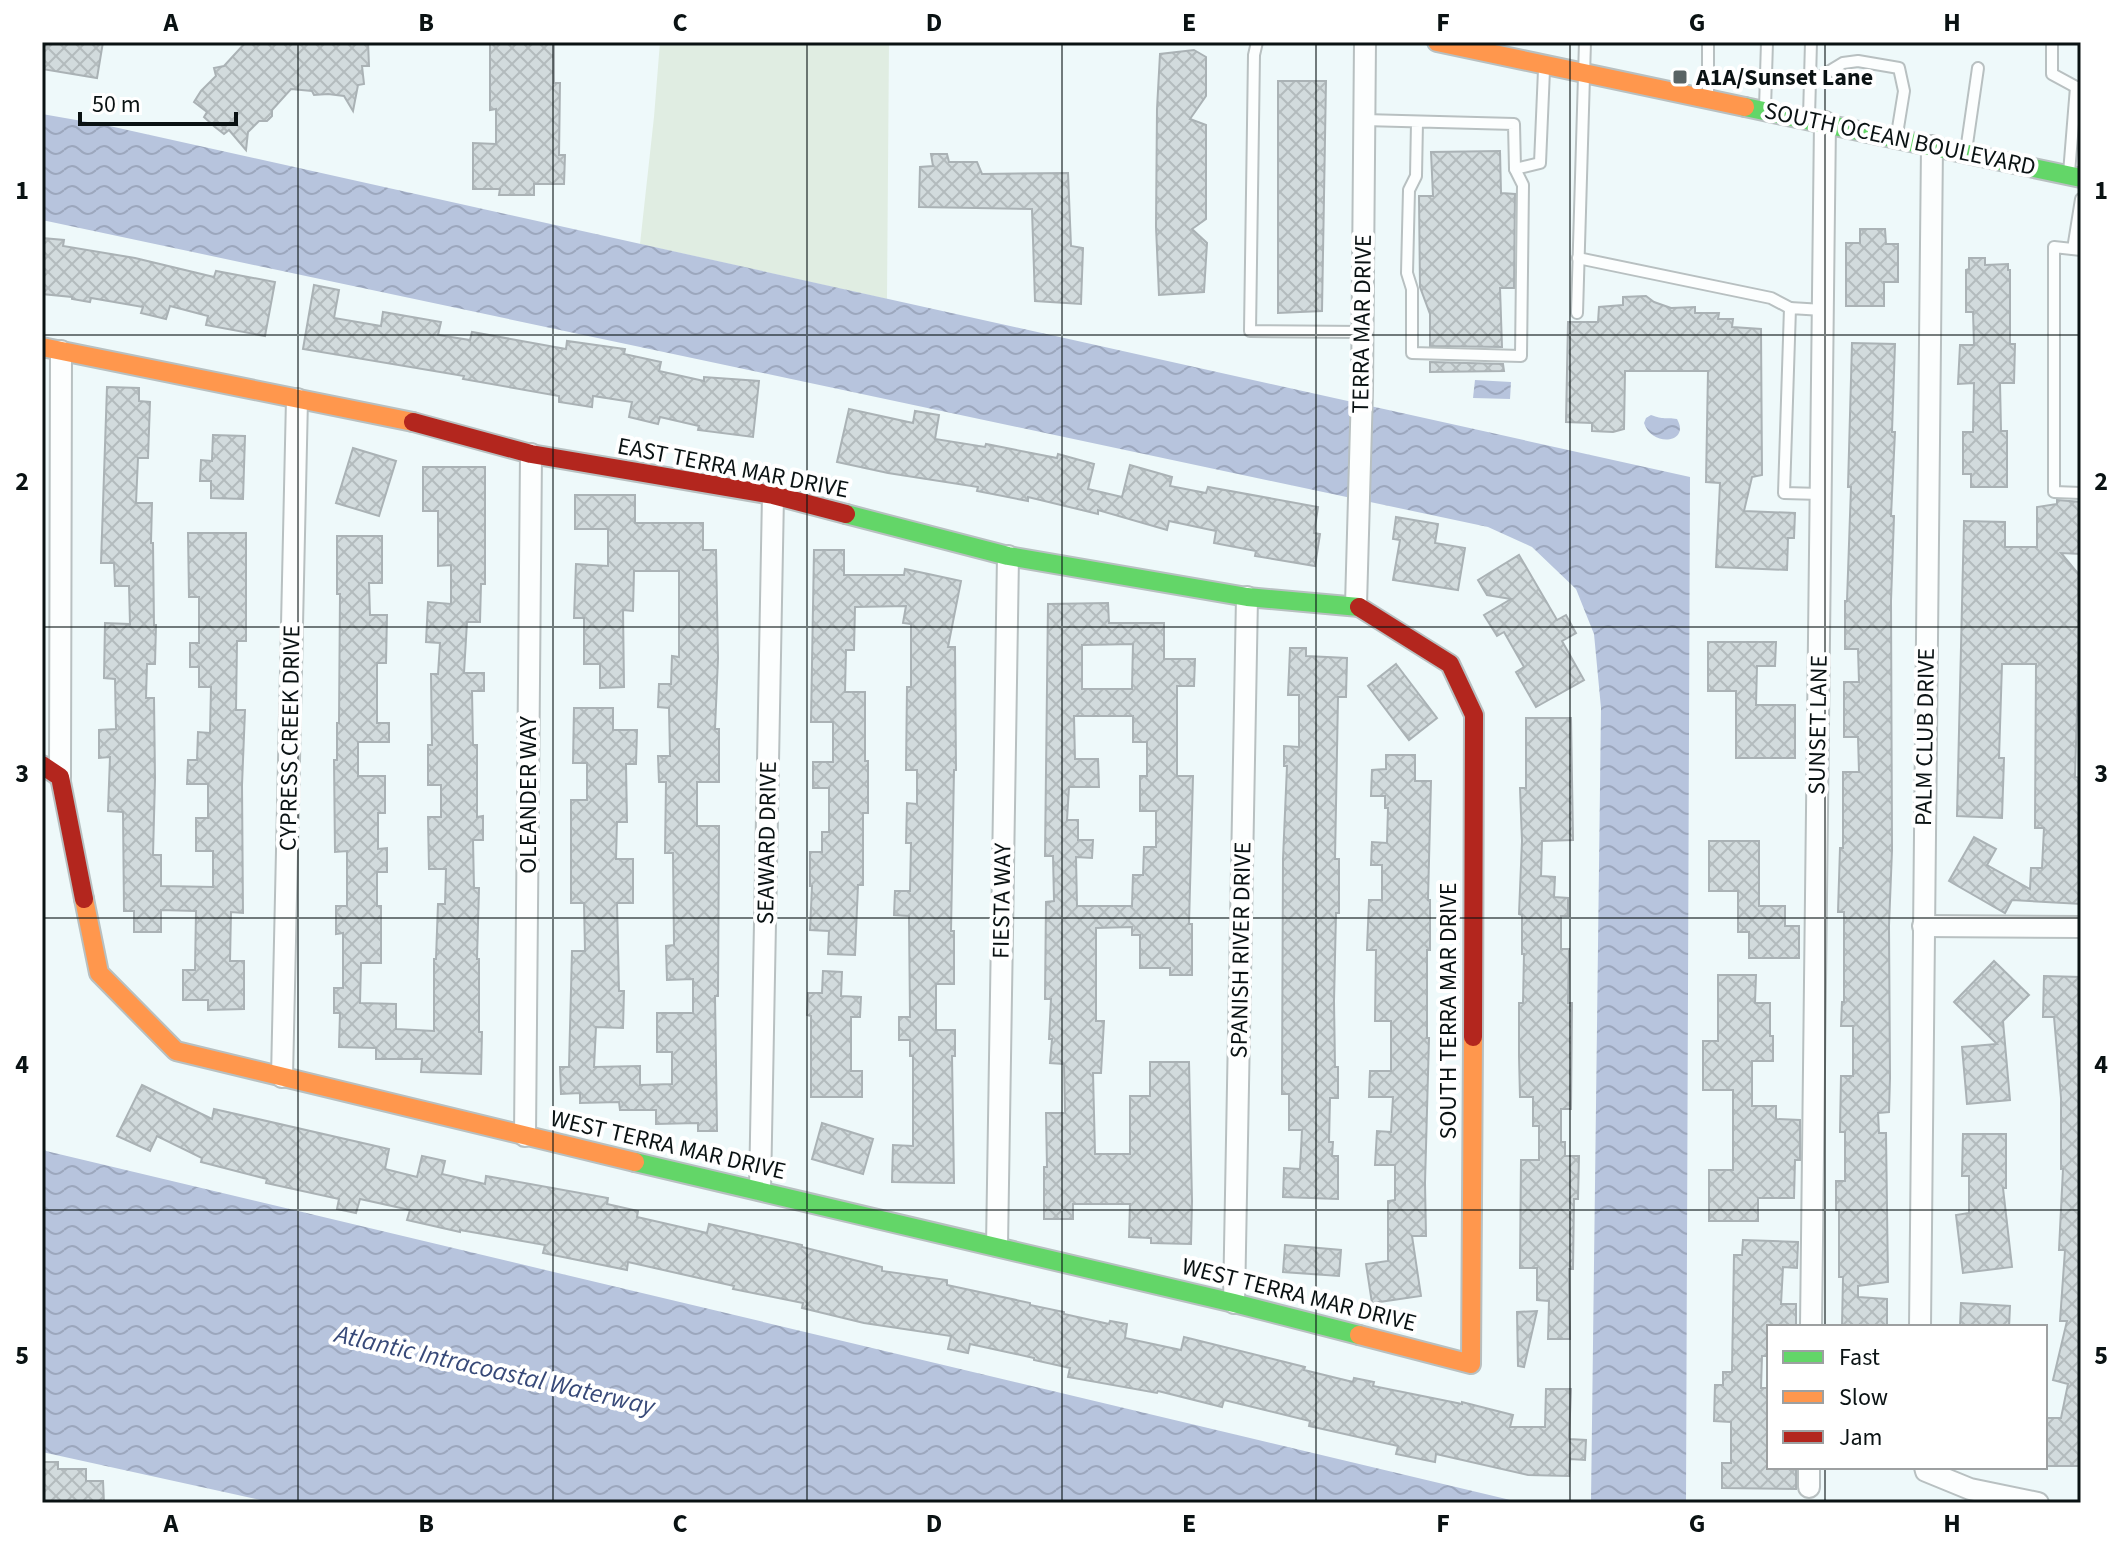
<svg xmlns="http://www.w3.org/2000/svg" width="2123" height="1545" font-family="'Source Sans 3',sans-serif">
	<defs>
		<pattern id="water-waves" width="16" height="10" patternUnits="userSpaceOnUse" patternTransform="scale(2)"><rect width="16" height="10" fill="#b7c4dd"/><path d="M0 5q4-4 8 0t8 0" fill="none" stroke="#9ca7bd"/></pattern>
		<pattern id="building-cross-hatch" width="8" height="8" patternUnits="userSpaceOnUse" patternTransform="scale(2)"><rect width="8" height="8" fill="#d2dbdd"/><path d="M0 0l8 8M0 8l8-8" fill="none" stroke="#b3bbbd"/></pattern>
	</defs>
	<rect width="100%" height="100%" fill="#eef9fa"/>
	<!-- grass -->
	<path fill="#e0ede2" d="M660,42H889L887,299L640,244L654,117Z"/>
	<!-- water -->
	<g fill="url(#water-waves)">
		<path d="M42,114L105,125L1690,477L1686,1503H1591L1601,708L1594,634L1576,589L1532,547L1488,527L42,220Z"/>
		<path d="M1475,380L1511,382L1510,399L1473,398Z"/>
		<path d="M1651,415C1664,420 1665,417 1677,419C1691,443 1652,448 1644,423L1646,418Z"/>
		<path d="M42,1145L46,1151L1523,1503H274L42,1452Z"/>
	</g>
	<!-- building -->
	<g fill="url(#building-cross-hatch)" stroke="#aab2b5" stroke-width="2" fill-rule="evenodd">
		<path d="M42,42H103L97,78L42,69Z"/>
		<path d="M246,42H368L369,66H362L364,84L358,85L353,111L344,96L328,94L314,95L312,91L291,89L272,110V116L267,121H259L248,132L246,150L229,130L224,134L215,127L204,117L207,112L194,102L201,91L216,76L214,68L224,66Z"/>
		<path d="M490,42H554V83H560L559,155H565L564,184H534V195H499L500,189H473V143L496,144V109L490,110Z"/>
		<path d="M1194,50L1206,57V96L1190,119L1206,125V219L1192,229L1207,243L1204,292L1159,295L1156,227L1157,109L1160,54Z"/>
		<path d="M1278,81H1326L1322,311L1278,313Z"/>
		<path d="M1500,151L1501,193L1515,194L1514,288H1500L1502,347L1430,346V314L1420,287L1419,196H1433L1431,152Z"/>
		<path d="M931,154H947L949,162H977L982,174L1068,173L1071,246L1083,248L1081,304L1035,301L1032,209L919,207L920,167L933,166Z"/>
		<path d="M1860,229H1885L1886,244H1898V282H1884V306H1846V243H1860Z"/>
		<path d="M42,238L64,240L63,246L135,258L214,277L216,271L275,282L265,336L206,325L208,316L170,306L166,319L141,313L143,307L91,298L90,302L72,299V297L42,294Z"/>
		<path d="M1969,258H1985V265L2008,264V270H2010V344H2015L2014,383H2000L2001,431H2007V487H1971V474H1963V432H1973L1974,383L1958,384L1960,345H1974L1973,312H1966V270L1969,269Z"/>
		<path d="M314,285L339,290L334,318L381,326L383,312L441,322L438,335L470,340L472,332L566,349L567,341L625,349L624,354L661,362L659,371L704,381V377L759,381L753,437L698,430L699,426L660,417L658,424L629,417L632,402L593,396L592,407L559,402V396L463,379L464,376L303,349Z"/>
		<path d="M1646,296L1654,302L1671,308L1695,307V313H1719L1718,319H1733L1732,327L1761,329L1762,475L1752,477L1744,511L1795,513L1794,538H1788L1787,570L1716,567L1720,483L1706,482L1708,371H1625L1624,429L1613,432L1592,431V423L1566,422L1568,322H1598L1599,307L1623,305V297Z"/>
		<path d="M1852,343L1895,344L1892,432H1895L1891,516H1894L1891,601L1892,850L1889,926L1890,1078L1889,1112L1878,1113L1879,1133H1886L1888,1282L1858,1286V1297L1887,1299V1327H1842L1843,1277H1839V1210H1836V1181H1845V1132H1840L1841,1076H1853V1026H1841L1842,1002H1844V912H1838L1840,848H1843V772H1859L1858,737H1844V682H1859L1858,649H1845V601H1847L1851,487H1848Z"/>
		<path d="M1430,362L1503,364L1504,371L1430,372Z"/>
		<path d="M107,387L139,388V401L150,402L148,458H138L136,503H152L151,543H153L154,625H156L155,664H147L146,698H154L155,779L153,855H161V886L213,887V851H196V818H208V784H187L188,760H197L198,732L210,733L211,687H199V667H190V643H199V597H189L188,533H246V641H237L236,710H245L242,785L243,913L231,912L230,961H244V1009L208,1010V1000H183V970H195L196,911L161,910V932H134V911H124L123,812L108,811L110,757L99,758V730L116,729L115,679L104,678L105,623L130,624L129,586H115L114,563H101Z"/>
		<path d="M849,409L913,423L915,411L939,415L935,439L985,447L986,444L1057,458L1058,454L1094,464L1088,489L1122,497L1130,465L1172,477L1170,486L1206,493L1208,487L1318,507L1314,533L1320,534L1315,566L1255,556L1256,551L1214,543L1216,531L1169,521L1167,530L1098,510V514L1028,497V501L977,491L978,487L888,473L837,462Z"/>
		<path d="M213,435L245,436L243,499L211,498V481H200L201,460L212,461Z"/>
		<path d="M353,448L396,461L379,516L336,503Z"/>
		<path d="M423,467H485V584H481L480,622H467L464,673H484V691H472L473,745H477V817L483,816V840H473L474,888H479L477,959H479V1032H482L481,1074L421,1072L422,1059H376V1048L339,1047L340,1013H334V988H343V933L336,934V906H347V851L335,852L334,760H337V723H339L340,594H337V536H382V583H369L370,615H387L386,663H377V723H389V742H358V776H385V813H378V849L387,848V872H377V906H381V963H361L360,1003L396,1004V1029L434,1031V959H436L438,904H445L446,869H429L428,817H441V785H428V745H432L431,674H438L440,643L426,642L428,602L451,604V565L438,566V535H441L438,534V511H423Z"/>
		<path d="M575,495H635V523H703V550H716L718,658L715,729H719V782H697V826H719L718,996H715L717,1131H698V1123L656,1124V1110H620L619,1102L580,1103V1093L561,1094L560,1067H569L572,951H585L584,903H571V800H587V763H573L574,708H613V730H637L636,764H626L627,822H617L616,859H633V903H617L619,991H624L623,1028L596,1027L594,1067L640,1066V1085L672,1084V1052H657V1013H693V979L667,980L666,946L674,945L673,853H665L666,782H659L658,756H670L669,708L658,707L659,684H671L672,656L679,657V571H634L633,611L623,610L624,687L600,688V664H584V618H574L576,564L608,566V529H575Z"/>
		<path d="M2057,500L2081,502V554L2061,553L2081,577L2075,777L2081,778V904L2012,900L2005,913L1949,881L1974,837L1996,849L1987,865L2030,889L2031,868H2042L2044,828H2035L2036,664H2002L1999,758H2004L2002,818L1957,816L1964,521L2005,522V547H2037V507L2057,504Z"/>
		<path d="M1396,517L1438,524L1435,543L1465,548L1458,590L1393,580L1400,540L1393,539Z"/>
		<path d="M814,550H844V575H904L905,569L961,581L948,647H955L956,770H954L951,931H954V984H936V1030H955V1056H952L954,1183L892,1182L893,1145L913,1146V1056H910V1040H899V1017H910L909,916L894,915L895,891H910L911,843H906L907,803L917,804V770H906L907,687H911V624L903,623L906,606L855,607L854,650H846L845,692H865V761H868V813H863V885H858L855,955L828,954L829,931L810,930L812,886H810V852H822V832H829V788H813V762H833V722H811Z"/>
		<path d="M1519,555L1557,620L1566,615L1576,633L1562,641L1584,680L1536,707L1516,672L1524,667L1504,632L1497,636L1484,615L1511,599L1487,595L1478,580Z"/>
		<path d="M1108,603L1109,623H1164V659H1195L1194,686H1177V776H1193L1189,924H1192V975H1170V968H1140V935H1132V927L1096,928V1021H1104L1101,1073H1093L1095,1154H1130V1096H1150V1062H1189L1192,1201L1191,1244L1151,1243V1238L1129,1237L1130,1204H1073V1219H1044V1167H1047L1046,1113H1065L1064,1064L1050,1063L1052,1039H1049L1051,999H1045L1046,902L1054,901L1053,856H1045L1048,604ZM1133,644L1132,689H1082V645ZM1074,716H1133V742H1147V776H1140V811H1156V847H1144L1143,875H1133L1132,906H1077L1076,857L1092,858L1093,840H1078V820H1067L1069,787H1099L1098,759H1075Z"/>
		<path d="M1708,642H1776L1775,666H1757L1756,705H1795V758H1736V691H1708Z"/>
		<path d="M1290,648H1306V656L1347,658L1346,697H1338L1335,859H1339V913H1336L1334,1001L1335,1067H1338V1098H1330L1329,1142H1333L1332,1156H1338V1199L1283,1197L1284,1168L1300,1169L1302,1130H1289V1094H1282L1283,859L1287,766H1284V746L1299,747V695H1288Z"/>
		<path d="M1396,664L1437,718L1409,740L1368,686Z"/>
		<path d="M1526,718H1571L1573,840L1542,841L1541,876L1555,877L1554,897L1568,898V916H1561V949H1569L1568,1003H1572L1571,1109H1561V1142H1565V1156H1579L1578,1199H1574L1573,1269H1569L1570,1339H1548L1549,1301L1537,1300V1268H1520L1521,1160H1539V1126H1533V1097H1520L1519,1056V1003H1523L1524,954H1522V915L1519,914L1522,841L1520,788H1526Z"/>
		<path d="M1386,755H1415V781H1431L1428,900H1430V950H1427V1038H1429L1425,1183L1426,1236H1412L1421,1296L1372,1303L1366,1264L1388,1261V1201L1395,1200V1165H1375L1377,1131L1391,1132L1393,1097H1369L1370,1071H1391V1021H1375L1376,950H1367L1369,900H1382V865H1371L1372,842L1387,843L1388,808H1385V796H1371L1372,770L1386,769Z"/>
		<path d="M1709,841H1759V906H1785V926H1799V958H1749V932H1738V891H1709Z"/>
		<path d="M1994,961L2029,995L2003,1021L2010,1100L1967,1104L1962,1047L1997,1044L1954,1002Z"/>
		<path d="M823,971L842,972L841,996L861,997L860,1017H851V1071H862V1097H811V1016L807,1015L808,993H822Z"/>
		<path d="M1718,975H1756L1755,1003H1770V1036H1773V1061H1752V1106H1776V1119L1800,1120V1160H1795L1794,1198H1758V1221H1709V1170H1733V1090H1703V1041H1718Z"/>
		<path d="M2044,976L2081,977V1466H2045V1418H2061L2068,1384L2053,1380L2067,1321H2060L2065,1250H2059L2063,1169H2061V1098L2054,1017H2043Z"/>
		<path d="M142,1085L212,1119L214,1109L389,1149L385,1169L417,1177L422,1156L445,1161L442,1174L485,1184L486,1176L608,1198L607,1204L638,1211L637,1217L707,1233L709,1224L802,1245V1247L882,1267V1271L947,1280V1285L1030,1303V1305L1064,1312V1314L1109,1324L1110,1321L1127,1324L1125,1338L1181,1350L1184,1337L1305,1367L1304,1370L1353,1382L1354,1378L1374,1382L1373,1386L1462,1404V1402L1513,1415L1510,1427H1545L1546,1389H1571L1569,1439L1586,1440L1585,1460L1570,1459L1569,1476L1528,1475L1436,1454L1435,1462L1396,1454L1398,1446L1309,1426L1310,1421L1224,1400L1222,1407L1158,1391L1157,1393L1068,1377L1070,1368L1034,1360V1358L970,1344L968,1353L948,1349L951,1336L864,1323L802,1308L803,1303L733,1289L734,1286L628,1262L627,1270L543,1253L545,1245L460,1230V1232L407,1220L410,1210L360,1199L356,1213L337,1209L339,1199L266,1183L267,1179L201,1162L202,1158L157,1136L150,1151L117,1136Z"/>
		<path d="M822,1123L873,1139L863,1174L812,1159Z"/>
		<path d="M1963,1134H2006V1188H2003L2012,1267L1963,1273L1956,1215L1969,1213V1176H1962Z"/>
		<path d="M1743,1240L1798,1242L1797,1268L1783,1267L1781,1304H1796V1327H1769V1356H1762L1761,1388H1769V1467H1796V1489L1722,1488V1463H1731V1422L1714,1421L1715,1385H1723V1372H1732L1734,1255H1742Z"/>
		<path d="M1285,1245L1341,1250L1339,1276L1283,1272Z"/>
		<path d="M1961,1303L2010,1306L2009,1327H1960Z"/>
		<path d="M1537,1311L1524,1367L1518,1366L1517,1312Z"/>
		<path d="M42,1462H58V1469H86V1481H103L104,1503H42Z"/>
	</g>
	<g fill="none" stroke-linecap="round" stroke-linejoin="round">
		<defs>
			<g id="lane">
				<path d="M1257,42L1254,55L1250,331L1362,332"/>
				<path d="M2052,42V74L2076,87"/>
				<path d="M1810,83L1843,63L1858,61L1899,68L1904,91L1897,134"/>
				<path d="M1708,96V42"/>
				<path d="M1765,108L1767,42"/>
				<path d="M1809,117L1811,42"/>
				<path d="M1364,120L1514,124L1515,169L1523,185L1521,356L1412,353V289L1407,273L1409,190L1416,176L1417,122"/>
				<path d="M1966,151L1978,68"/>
				<path d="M1515,169L1540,163L1544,70"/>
				<path d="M2069,173L2076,87"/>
				<path d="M2073,249L2081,199"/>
				<path d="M2081,250L2054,247V492L2081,493"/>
				<path d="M1578,258L1771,298L1790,308"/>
				<path d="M1577,313L1585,42"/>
				<path d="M1821,494L1784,493L1790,308L1823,310"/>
			</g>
			<g id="street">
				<path d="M1356,605L1362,390L1365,42"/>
				<path d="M60,777L61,351"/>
				<path d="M1923,926L2081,927"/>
				<path d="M282,1077L297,399"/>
				<path d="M525,1136L531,454"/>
				<path d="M760,1190L773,495"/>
				<path d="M997,1246L1008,556"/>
				<path d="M1234,1303L1247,597"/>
				<path d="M1811,1327L1825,122"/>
				<path d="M1920,1327L1932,146"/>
				<path d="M1925,1467L1926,1471L1970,1489L2038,1503"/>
				<path d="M1809,1487V1467"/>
			</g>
			<g id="fast">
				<path d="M1745,107L2081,178"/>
				<path d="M846,514L1008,556L1247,597L1359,607"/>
				<path d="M635,1162L1234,1303L1359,1335"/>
			</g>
			<g id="slow">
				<path d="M1437,42L1745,107"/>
				<path d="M42,347L413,422"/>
				<path d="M84,899L99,973L176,1051L635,1162"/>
				<path d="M1359,1335L1471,1364L1473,1037"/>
			</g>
			<g id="jam">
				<path d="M413,422L531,454L773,495L846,514"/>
				<path d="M1359,607L1450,664L1474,715L1473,1037"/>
				<path d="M42,765L60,777L84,899"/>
			</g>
		</defs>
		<!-- lane casing -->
		<use href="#lane" stroke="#b8c0c1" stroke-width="14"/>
		<!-- street casing -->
		<use href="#street" stroke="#b8c0c1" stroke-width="24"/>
		<!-- fast casing -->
		<use href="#fast" stroke="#b8c0c1" stroke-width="22"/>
		<!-- slow casing -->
		<use href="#slow" stroke="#b8c0c1" stroke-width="22"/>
		<!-- jam casing -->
		<use href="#jam" stroke="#b8c0c1" stroke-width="22"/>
		<!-- lane -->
		<use href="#lane" stroke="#fcfefe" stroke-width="10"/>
		<!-- street -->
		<use href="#street" stroke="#fcfefe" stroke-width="20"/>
		<!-- fast -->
		<use href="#fast" stroke="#63d668" stroke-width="18"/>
		<!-- slow -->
		<use href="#slow" stroke="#ff974d" stroke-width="18"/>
		<!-- jam -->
		<use href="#jam" stroke="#b3261e" stroke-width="18"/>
	</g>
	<!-- grid -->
	<path fill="none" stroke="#0a1213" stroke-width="2" stroke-opacity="0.55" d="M298,42V1503M553,42V1503M807,42V1503M1062,42V1503M1316,42V1503M1570,42V1503M1825,42V1327M42,335H2081M42,627H2081M42,918H2081M42,1210H2081M1825,1467V1503"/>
	<!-- markers -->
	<rect fill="#5a6364" stroke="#fff" stroke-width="3" x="1672" y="69" width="16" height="16" rx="4"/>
	<g text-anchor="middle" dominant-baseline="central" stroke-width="8" stroke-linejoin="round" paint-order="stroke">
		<!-- poi labels -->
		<g font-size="24" font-weight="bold" fill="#0a1213" stroke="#fff" text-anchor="start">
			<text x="1696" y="77">A1A/Sunset Lane</text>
		</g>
		<!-- street labels -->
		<g font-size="24" fill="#0a1213" stroke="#fff">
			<text transform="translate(1900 139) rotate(12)">SOUTH OCEAN BOULEVARD</text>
			<text transform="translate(1362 324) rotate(-89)">TERRA MAR DRIVE</text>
			<text transform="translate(733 468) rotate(11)">EAST TERRA MAR DRIVE</text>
			<text transform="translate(1818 725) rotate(-89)">SUNSET LANE</text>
			<text transform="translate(1925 737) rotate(-89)">PALM CLUB DRIVE</text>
			<text transform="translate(290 738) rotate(-89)">CYPRESS CREEK DRIVE</text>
			<text transform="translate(528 795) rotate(-90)">OLEANDER WAY</text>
			<text transform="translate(767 843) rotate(-89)">SEAWARD DRIVE</text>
			<text transform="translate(1002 901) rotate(-89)">FIESTA WAY</text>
			<text transform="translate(1241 950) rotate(-89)">SPANISH RIVER DRIVE</text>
			<text transform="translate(1448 1011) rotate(-90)">SOUTH TERRA MAR DRIVE</text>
			<text transform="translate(668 1145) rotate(13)">WEST TERRA MAR DRIVE</text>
			<text transform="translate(1299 1295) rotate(14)">WEST TERRA MAR DRIVE</text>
		</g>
		<!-- water labels -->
		<g font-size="26" font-style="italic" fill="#374978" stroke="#fff">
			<text transform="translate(495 1370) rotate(13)">Atlantic Intracoastal Waterway</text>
		</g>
	</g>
	<!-- border -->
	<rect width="2123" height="1545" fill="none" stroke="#ffffff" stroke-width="88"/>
	<!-- legend -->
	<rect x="1767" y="1325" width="280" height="144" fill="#ffffff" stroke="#9da0a1" stroke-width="2"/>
	<rect x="1783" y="1351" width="40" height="12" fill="#63d668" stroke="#9da0a1" stroke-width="2"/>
	<text x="1839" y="1365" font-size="24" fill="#0a1213">Fast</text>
	<rect x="1783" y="1391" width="40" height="12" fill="#ff974d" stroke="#9da0a1" stroke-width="2"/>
	<text x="1839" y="1405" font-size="24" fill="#0a1213">Slow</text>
	<rect x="1783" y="1431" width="40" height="12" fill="#b3261e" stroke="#9da0a1" stroke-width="2"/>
	<text x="1839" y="1445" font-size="24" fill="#0a1213">Jam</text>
	<!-- scale -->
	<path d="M80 112v12h156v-12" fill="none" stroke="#0a1213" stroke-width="4"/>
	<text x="92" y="112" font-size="24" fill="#0a1213" stroke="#ffffff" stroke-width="6" paint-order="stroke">50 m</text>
	<rect x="44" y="44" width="2035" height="1457" fill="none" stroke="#0a1213" stroke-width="3"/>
	<g font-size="26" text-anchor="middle" font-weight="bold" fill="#0a1213">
		<text x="171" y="31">A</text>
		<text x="426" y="31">B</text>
		<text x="680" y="31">C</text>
		<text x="934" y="31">D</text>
		<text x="1189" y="31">E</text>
		<text x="1443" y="31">F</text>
		<text x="1697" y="31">G</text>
		<text x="1952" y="31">H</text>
		<text x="22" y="199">1</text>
		<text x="2101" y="199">1</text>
		<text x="22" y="490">2</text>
		<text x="2101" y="490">2</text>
		<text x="22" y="782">3</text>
		<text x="2101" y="782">3</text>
		<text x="22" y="1073">4</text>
		<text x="2101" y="1073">4</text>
		<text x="22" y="1364">5</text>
		<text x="2101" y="1364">5</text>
		<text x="171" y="1532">A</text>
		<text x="426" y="1532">B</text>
		<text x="680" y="1532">C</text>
		<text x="934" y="1532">D</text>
		<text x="1189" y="1532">E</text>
		<text x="1443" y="1532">F</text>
		<text x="1697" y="1532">G</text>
		<text x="1952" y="1532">H</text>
	</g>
</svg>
